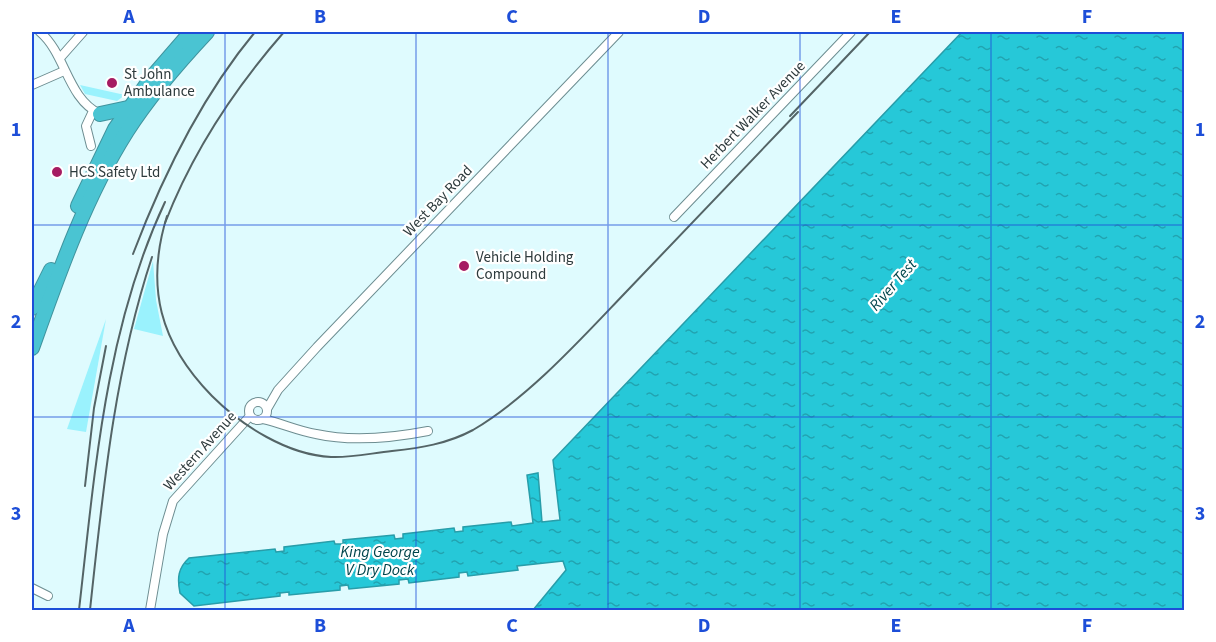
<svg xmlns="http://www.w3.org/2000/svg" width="1216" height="642" font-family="'Source Sans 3',sans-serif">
	<defs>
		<pattern id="water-ripples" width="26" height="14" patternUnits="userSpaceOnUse" patternTransform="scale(1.5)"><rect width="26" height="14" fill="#26c8d8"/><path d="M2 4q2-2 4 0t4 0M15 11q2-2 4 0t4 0" fill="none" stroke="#21a3b0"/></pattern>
	</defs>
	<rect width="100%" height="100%" fill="#dffbfe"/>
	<!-- green -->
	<g fill="#9af2fd">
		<path d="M80,85L125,95L117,101L85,94Z"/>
		<path d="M153,261L156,300L163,336L134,329Z"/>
		<path d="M106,319L86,432L67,429Z"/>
	</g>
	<!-- water -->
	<path fill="url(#water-ripples)" stroke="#289da9" stroke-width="1.5" d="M962,32H1184V610H533L566,570L563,561L517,566L518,570L468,576L467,572L459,573V577L409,583L408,579L399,580V584L349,589L348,585L340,586V590L289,595V592L280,593V596L194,606L180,593C177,578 178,568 189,558L275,549L276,552L284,551V547L334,541L335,544H343V540L394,535L395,539L403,538V534L454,528L455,532L463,531V527L511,522L512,526L533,523L527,475L538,473L542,522L560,520L553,460Z"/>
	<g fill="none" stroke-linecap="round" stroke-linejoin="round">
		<defs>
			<g id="street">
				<path d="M40,32C66,54 67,98 100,114"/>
				<path d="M60,58L83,32"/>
				<path d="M32,85L64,71"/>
				<path d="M91,146L86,126L93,111"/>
				<path d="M674,217L851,32"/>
				<circle cx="258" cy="411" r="9"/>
				<path d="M267,409L278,390L317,347L619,32"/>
				<path d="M263,419C281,423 298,431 316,434C352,442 392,438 428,431"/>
				<path d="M32,588L48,596"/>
				<path d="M150,610L163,534L173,501L250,416"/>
			</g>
			<g id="highway">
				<path d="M100,114L128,108"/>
				<path d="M78,206L115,129L152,77L191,32"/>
				<path d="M32,308L51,270"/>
				<path d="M32,348C58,275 85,197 127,131C150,95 178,63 207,32"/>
			</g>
		</defs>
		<!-- street casing -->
		<use href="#street" stroke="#6d8d91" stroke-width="10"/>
		<!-- highway casing -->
		<use href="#highway" stroke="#40949e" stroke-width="16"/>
		<!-- street -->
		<use href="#street" stroke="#fff" stroke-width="8"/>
		<!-- highway -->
		<use href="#highway" stroke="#4ac4d2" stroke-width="14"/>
		<!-- rail -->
		<g stroke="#546466" stroke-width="2">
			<path d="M790,116L870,32"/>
			<path d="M167,216C145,287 160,343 212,396C242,426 288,455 331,457C351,458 372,453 392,451C420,448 447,444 473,430C529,397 581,339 626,292C683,232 740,172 798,112"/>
			<path d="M165,223C192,153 235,88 284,32"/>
			<path d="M133,254C163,175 201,97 255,32"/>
			<path d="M85,486L94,408L106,346"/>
			<path d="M79,610C95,471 105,330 165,202"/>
			<path d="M90,610C103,490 114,372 152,257"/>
		</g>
	</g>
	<!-- grid -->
	<path fill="none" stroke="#1d4ed8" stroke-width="1.5" stroke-opacity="0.55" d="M225,32V610M416,32V610M608,32V610M800,32V610M991,32V610M32,225H1184M32,417H1184"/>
	<!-- markers -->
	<g fill="#a61c62" stroke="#fff" stroke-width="2">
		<circle cx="112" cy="83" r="6"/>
		<circle cx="57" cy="172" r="6"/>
		<circle cx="464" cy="266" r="6"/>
	</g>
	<g text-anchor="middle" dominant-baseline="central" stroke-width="4.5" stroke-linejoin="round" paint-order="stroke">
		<!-- poi labels -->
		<g font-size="15" fill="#2d3a3c" stroke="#fff" text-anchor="start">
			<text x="124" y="74">St John<tspan x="124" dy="17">Ambulance</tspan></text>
			<text x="69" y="172">HCS Safety Ltd</text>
			<text x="476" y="257">Vehicle Holding<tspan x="476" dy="17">Compound</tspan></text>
		</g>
		<!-- street labels -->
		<g font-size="15" fill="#2d3a3c" stroke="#fff">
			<text transform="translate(753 115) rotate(-46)">Herbert Walker Avenue</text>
			<text transform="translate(438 201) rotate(-46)">West Bay Road</text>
			<text transform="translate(200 451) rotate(-48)">Western Avenue</text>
		</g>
		<!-- water labels -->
		<g font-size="16" font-style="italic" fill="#00454c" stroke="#fff">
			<text transform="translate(893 285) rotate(-49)">River Test</text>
			<text x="380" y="552">King George<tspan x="380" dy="18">V Dry Dock</tspan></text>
		</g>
	</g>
	<!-- border -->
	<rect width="1216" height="642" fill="none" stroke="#ffffff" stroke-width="66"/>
	<rect x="33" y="33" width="1150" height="576" fill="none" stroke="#1d4ed8" stroke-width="2"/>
	<g font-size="20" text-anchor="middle" font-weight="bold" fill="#1d4ed8">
		<text x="129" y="23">A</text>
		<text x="320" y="23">B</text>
		<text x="512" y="23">C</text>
		<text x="704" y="23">D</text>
		<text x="896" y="23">E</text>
		<text x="1087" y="23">F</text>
		<text x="16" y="136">1</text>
		<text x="1200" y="136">1</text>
		<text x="16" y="328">2</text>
		<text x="1200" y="328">2</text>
		<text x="16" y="520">3</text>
		<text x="1200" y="520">3</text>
		<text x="129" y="632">A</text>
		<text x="320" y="632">B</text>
		<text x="512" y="632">C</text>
		<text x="704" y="632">D</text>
		<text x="896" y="632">E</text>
		<text x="1087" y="632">F</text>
	</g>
</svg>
